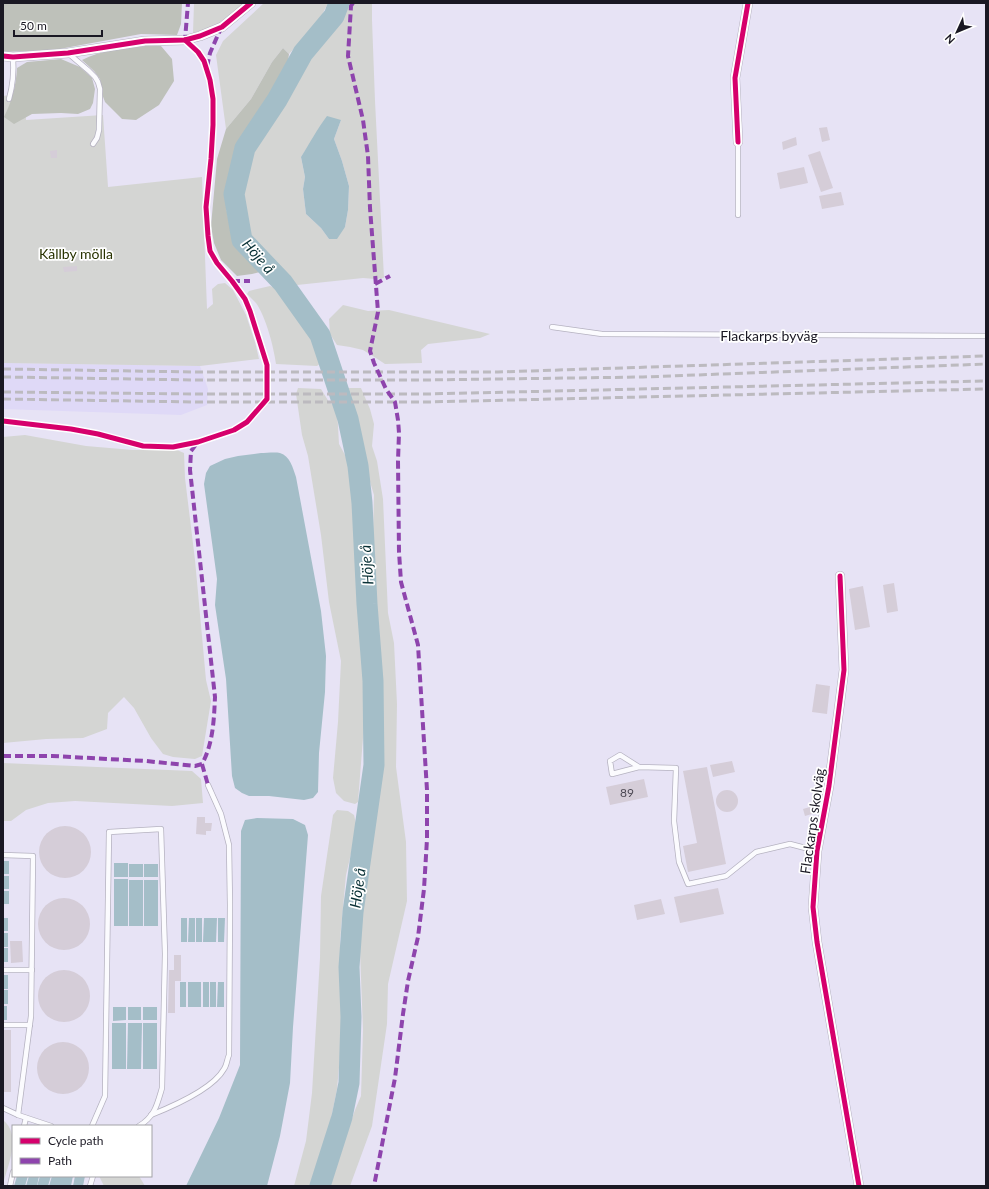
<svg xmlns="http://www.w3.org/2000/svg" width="989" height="1189" font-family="Lato,sans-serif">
	<rect width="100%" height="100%" fill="#e7e3f5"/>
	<!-- built -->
	<path fill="#dfd9f7" d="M3,363L200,366L208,389L207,405L181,415L3,409Z"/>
	<!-- green -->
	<g fill="#d4d5d3" fill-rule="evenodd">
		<path d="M194,3H219L222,4L223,3H248L224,24L193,33Z"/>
		<path d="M264,3H328L319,21L289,54L283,48L272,62L251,99L226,129L216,55L223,41Z"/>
		<path d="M348,3H372V20L375,101L384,278L375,279L363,278L297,285L262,254L244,225L241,207V185L247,166L259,141L286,98L303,68L314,52L336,27ZM341,120L334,139L342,161L349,186L348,210L345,227L329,239L321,228L306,214L303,189L305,177L301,157L309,145Z"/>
		<path d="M25,93L26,120L103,115L108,187L202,177L207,309L213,304L212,289L218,284L225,283L233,290L246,315L255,342L259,359L200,366L3,363V96Z"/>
		<path d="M270,286L282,291L307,331L318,345L322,354V362L317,366L276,364C274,348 266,317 256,303C253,300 250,297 247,294L249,291Z"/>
		<path d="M343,305L368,311L389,310L490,334L480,338L428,344L421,350L422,363L385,364L376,358L363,350L350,347L337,345L330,334L329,319Z"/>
		<path d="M298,388L321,389L329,402L337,408L339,444L345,455L351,470V486L353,498L356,503L354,543L360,627L364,660V725L358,802L355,804L344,801L336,793L333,778L338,722L341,661L329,602L321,535L308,456L302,435L296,394Z"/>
		<path d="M343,388H361L370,409L374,424L372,446L377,461L383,499L388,613L394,643L397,704L396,767L406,842L407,901L388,984L387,1024L372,1126L350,1186H327L340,1154L355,1110L361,1096L363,1030L359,925L373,837L382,721L379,626L372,575L374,495L358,442L350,407Z"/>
		<path d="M25,435L86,446L133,450H177L184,453L185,478L195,560L206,680L211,701L202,756L195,759L173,757L163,754L151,738L134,708L124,697L108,713L107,729L83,738L46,739L3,743V437Z"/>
		<path d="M3,763L192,771L201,779L203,803L172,806L75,801L48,803L26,810L11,821H3Z"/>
		<path d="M337,810L348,811L354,815L357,828L346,875L340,940L342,1034L337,1089L325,1149L311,1186H294L306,1141L312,1093L320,958L321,896L333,815Z"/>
		<path d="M3,1120C22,1135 8,1165 3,1184Z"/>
		<path d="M99,1176H139L145,1186H104Z"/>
	</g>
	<!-- forest -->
	<g fill="#bec1ba">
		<path d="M3,3H182L181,24L177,35L141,34L54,50L3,52Z"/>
		<path d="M145,46H161L172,59L174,81L159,105L136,120L122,119L105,102L102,94L100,79L94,71L82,60C100,50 125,49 145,46Z"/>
		<path d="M283,48L289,54L287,68L278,87L240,148L231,170L228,185L226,207L229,222L235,236L246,255L259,267L260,272L252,274L237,276L221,260L214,243L211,226L217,159L226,129L251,99L272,62Z"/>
		<path d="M61,59L80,67L92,78L95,89L93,103L90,109L78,114L61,113L32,114L14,124L4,117C12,101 16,86 17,68L27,62Z"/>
	</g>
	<!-- water -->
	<g fill="#a4bec8">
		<path d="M327,116L341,120L334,139L342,161L349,186L348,210L345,227L337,239H329L321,228L306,214L303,189L305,177L301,157C310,143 317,129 327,116Z"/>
		<path d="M261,453C266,453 275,452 280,453C290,456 293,468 296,477L321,611L326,656L325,692L319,753L318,792L313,798L304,800L269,796H249L242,793L235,788L232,776L226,679L215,605L217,579L204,484L206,473L210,466L225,459L238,456Z"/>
		<path d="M257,818L293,819L305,825L308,835L293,1027L290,1083L280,1136L267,1186H186L219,1118L240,1065L241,831L245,820Z"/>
		<rect x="3" y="861" width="6" height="13"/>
		<rect x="114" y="863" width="14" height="14"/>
		<rect x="129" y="864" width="14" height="13"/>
		<rect x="144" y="864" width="14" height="13"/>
		<rect x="3" y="876" width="6" height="13"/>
		<rect x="114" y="879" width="14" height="47"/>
		<rect x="129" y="880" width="14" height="46"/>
		<rect x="144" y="880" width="14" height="46"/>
		<rect x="3" y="891" width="6" height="13"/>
		<rect x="3" y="918" width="5" height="13"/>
		<rect x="181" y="918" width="6" height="24"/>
		<path d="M189,918H195V942H188Z"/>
		<rect x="196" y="918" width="6" height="24"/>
		<path d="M204,918H217L216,942H203Z"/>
		<path d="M218,918H225L224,942H218Z"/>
		<rect x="3" y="933" width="5" height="14"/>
		<rect x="3" y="948" width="5" height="14"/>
		<rect x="3" y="975" width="5" height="14"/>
		<rect x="180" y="982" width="6" height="25"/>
		<rect x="188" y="982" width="13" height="25"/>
		<rect x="203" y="982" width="6" height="25"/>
		<rect x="210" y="982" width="6" height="25"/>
		<path d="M218,982H224V1007H217Z"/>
		<rect x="3" y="990" width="5" height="14"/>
		<rect x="3" y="1006" width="4" height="14"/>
		<path d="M113,1007H126V1020L113,1021Z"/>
		<rect x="128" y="1007" width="13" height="13"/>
		<rect x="143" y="1007" width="14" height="13"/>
		<rect x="112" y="1023" width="14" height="46"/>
		<path d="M128,1023H142L141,1069H127Z"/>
		<rect x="143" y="1023" width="14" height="46"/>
		<path d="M17,1176H28L25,1186H14Z"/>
		<path d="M29,1176H39L37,1186H26Z"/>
		<path d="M40,1176H51L48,1186H37Z"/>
		<path d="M52,1176H73L71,1186H49Z"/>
		<path d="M75,1176H85L83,1186H73Z"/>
	</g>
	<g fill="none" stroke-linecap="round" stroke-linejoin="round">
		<!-- river -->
		<path stroke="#a4bec8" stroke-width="21" d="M320,1186L342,1117L349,1083L351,1017L349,967L353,912L374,765L373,681L367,604L362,503L358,466L348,419L320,335L283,283L242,240L234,194L245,148L277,100L303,53L334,16L339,3"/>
	</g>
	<!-- building -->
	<g fill="#d5cdd8">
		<path d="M827,127L830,140L822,142L819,128Z"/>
		<path d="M796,137L797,145L783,150L782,142Z"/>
		<path d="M57,150V158H51L50,151Z"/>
		<path d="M820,151L833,188L821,192L808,155Z"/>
		<path d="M804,167L808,183L780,189L777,173Z"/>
		<path d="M841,192L844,205L822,209L819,196Z"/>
		<path d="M89,253L90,260L84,261L83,254Z"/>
		<path d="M77,266V271L64,272L63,267Z"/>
		<path d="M894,583L898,611L887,613L883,585Z"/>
		<path d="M863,586L870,627L855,630L849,589Z"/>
		<path d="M816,684L830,686L827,714L812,712Z"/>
		<path d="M732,761L735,772L713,777L710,765Z"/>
		<path d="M707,767L726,864L688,872L683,846L697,843L683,771Z"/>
		<path d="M644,779L648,797L610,805L606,787Z"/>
		<circle cx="727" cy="801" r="11"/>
		<path d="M810,807L812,814L805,816L803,809Z"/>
		<path d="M197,817H205V823H212L211,831H206V835L196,834Z"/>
		<circle cx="65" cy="852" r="26"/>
		<path d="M718,888L724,914L680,923L674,897Z"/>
		<circle cx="64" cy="924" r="26"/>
		<path d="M661,899L665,914L637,920L634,905Z"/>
		<path d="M10,941H22L23,962L11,963Z"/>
		<path d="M174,955H181V981H175V1013H168L169,970H174Z"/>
		<circle cx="64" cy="996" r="26"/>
		<rect x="3" y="1030" width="8" height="62"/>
		<circle cx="63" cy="1068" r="26"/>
	</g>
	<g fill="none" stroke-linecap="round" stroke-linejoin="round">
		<defs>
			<g id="lane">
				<path d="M69,54L89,71L95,77L98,82L100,89L99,130L97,138L93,144"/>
				<path d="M9,99C13,85 14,71 13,57"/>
				<path d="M738,142V215"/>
				<path d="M552,327L602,334L986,336"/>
				<path d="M639,767L612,774L610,761L620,755L639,767L676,768L674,821L679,862L688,884L726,876L756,852L790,844L817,851"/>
				<path d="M3,855L33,856L31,1016L18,1115L3,1108"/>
				<path d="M3,970H32"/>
				<path d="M3,1025H30"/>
				<path d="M18,1115L51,1126"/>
				<path d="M151,1115C171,1107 213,1089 224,1069C227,1065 227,1059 229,1055L230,905L229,845L221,814L208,785"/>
				<path d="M24,1126L26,1118"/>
				<path d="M92,1126L105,1096L109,832L161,829L165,954L162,1088C157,1105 155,1116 139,1126"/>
				<path d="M10,1186L13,1172"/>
				<path d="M90,1186L93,1176"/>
			</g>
			<g id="street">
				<path d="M3,56L13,57L68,53L145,41L185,40L200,36L222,27L251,3"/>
				<path d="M738,142L735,78L748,3"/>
				<path d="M840,576L844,670L829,786L817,851L813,907L817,942L859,1186"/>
			</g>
		</defs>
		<!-- lane casing -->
		<use href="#lane" stroke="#b5b2c0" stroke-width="6"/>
		<!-- street casing -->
		<use href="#street" stroke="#b5b2c0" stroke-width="10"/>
		<!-- lane -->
		<use href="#lane" stroke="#fbfbfe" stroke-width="4.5"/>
		<!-- street -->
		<use href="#street" stroke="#fbfbfe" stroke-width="9"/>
		<!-- rail -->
		<g stroke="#bcbabf" stroke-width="3" stroke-dasharray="8 4" stroke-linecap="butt">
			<path d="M3,369L198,372H498L986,356"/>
			<path d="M3,377L198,380H425L643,377L986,364"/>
			<path d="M3,392L195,394H426L986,381"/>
			<path d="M3,399L195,402H426L986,389"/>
		</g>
		<!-- quiet -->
		<g stroke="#8e44ad" stroke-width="4" stroke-dasharray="8 4" stroke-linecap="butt">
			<path d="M353,3L351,6L348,56L363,120L368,156L370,208L378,312L370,351L374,363L386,389L395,402L398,420L399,433L398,461L399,552L401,582L418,645L427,790V839L424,889L418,937L408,981L403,1014L395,1078L374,1186"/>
			<path d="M187,42L185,40L188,3"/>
			<path d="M207,67L210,53L221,28"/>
			<path d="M232,281H250"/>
			<path d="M375,284L390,276"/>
			<path d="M3,756H52L146,761L195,766L202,764C213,744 214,720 215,697L190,470L191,451L198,442"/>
			<path d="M202,764L208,785"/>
		</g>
		<defs>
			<g id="cycleway">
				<path d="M3,56L13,57L68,53L145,41L185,40L200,36L222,27L251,3"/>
				<path d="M738,142L735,78L748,3"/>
				<path d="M3,421L71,429L98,434L143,446L173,447L198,442L234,430L247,422L267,399V365L250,311L245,299L232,281L217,263L210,251L208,236L206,207L211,159L213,125V99L210,80L204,61L198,52L185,40"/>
				<path d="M840,576L844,670L829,786L817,851L813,907L817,942L859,1186"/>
			</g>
		</defs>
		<!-- cycleway casing -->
		<use href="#cycleway" stroke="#fff" stroke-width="8"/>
		<!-- cycleway -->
		<use href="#cycleway" stroke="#d6006c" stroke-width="5"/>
	</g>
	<g text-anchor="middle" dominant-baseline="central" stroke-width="3.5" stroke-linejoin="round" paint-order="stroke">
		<!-- number labels -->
		<g font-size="12" fill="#4b4752">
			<text x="627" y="792">89</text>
		</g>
		<!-- park labels -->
		<g font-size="14" fill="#283300" stroke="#fff">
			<text x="76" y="253">Källby mölla</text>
		</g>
		<!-- street labels -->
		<g font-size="14" fill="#1a1823" stroke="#fff">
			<text x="769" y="335">Flackarps byväg</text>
			<text transform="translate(812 821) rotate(-82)">Flackarps skolväg</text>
		</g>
		<!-- water labels -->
		<g font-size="15" font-style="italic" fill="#083035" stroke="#fff">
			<text transform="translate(259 256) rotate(49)">Höje å</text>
			<text transform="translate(366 565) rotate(-94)">Höje å</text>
			<text transform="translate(357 888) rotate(-82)">Höje å</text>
		</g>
	</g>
	<!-- border -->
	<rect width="989" height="1189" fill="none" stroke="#1a1823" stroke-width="8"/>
	<!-- legend -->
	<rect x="12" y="1125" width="140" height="52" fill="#ffffff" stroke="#a3a3a7"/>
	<rect x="20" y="1138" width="20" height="6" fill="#d6006c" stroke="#a3a3a7"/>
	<text x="48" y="1145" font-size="12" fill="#1a1823">Cycle path</text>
	<rect x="20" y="1158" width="20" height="6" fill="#8e44ad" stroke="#a3a3a7"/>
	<text x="48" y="1165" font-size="12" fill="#1a1823">Path</text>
	<!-- north arrow -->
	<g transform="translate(957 32) rotate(226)" stroke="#ffffff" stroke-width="3" paint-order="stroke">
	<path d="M0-3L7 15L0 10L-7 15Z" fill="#1a1823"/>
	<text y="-6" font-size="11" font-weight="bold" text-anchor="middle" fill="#1a1823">N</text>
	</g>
	<!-- scale -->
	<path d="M14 30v6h88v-6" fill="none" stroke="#1a1823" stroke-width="2"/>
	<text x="20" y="30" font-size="12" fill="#1a1823" stroke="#ffffff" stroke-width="3" paint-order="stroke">50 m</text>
</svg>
